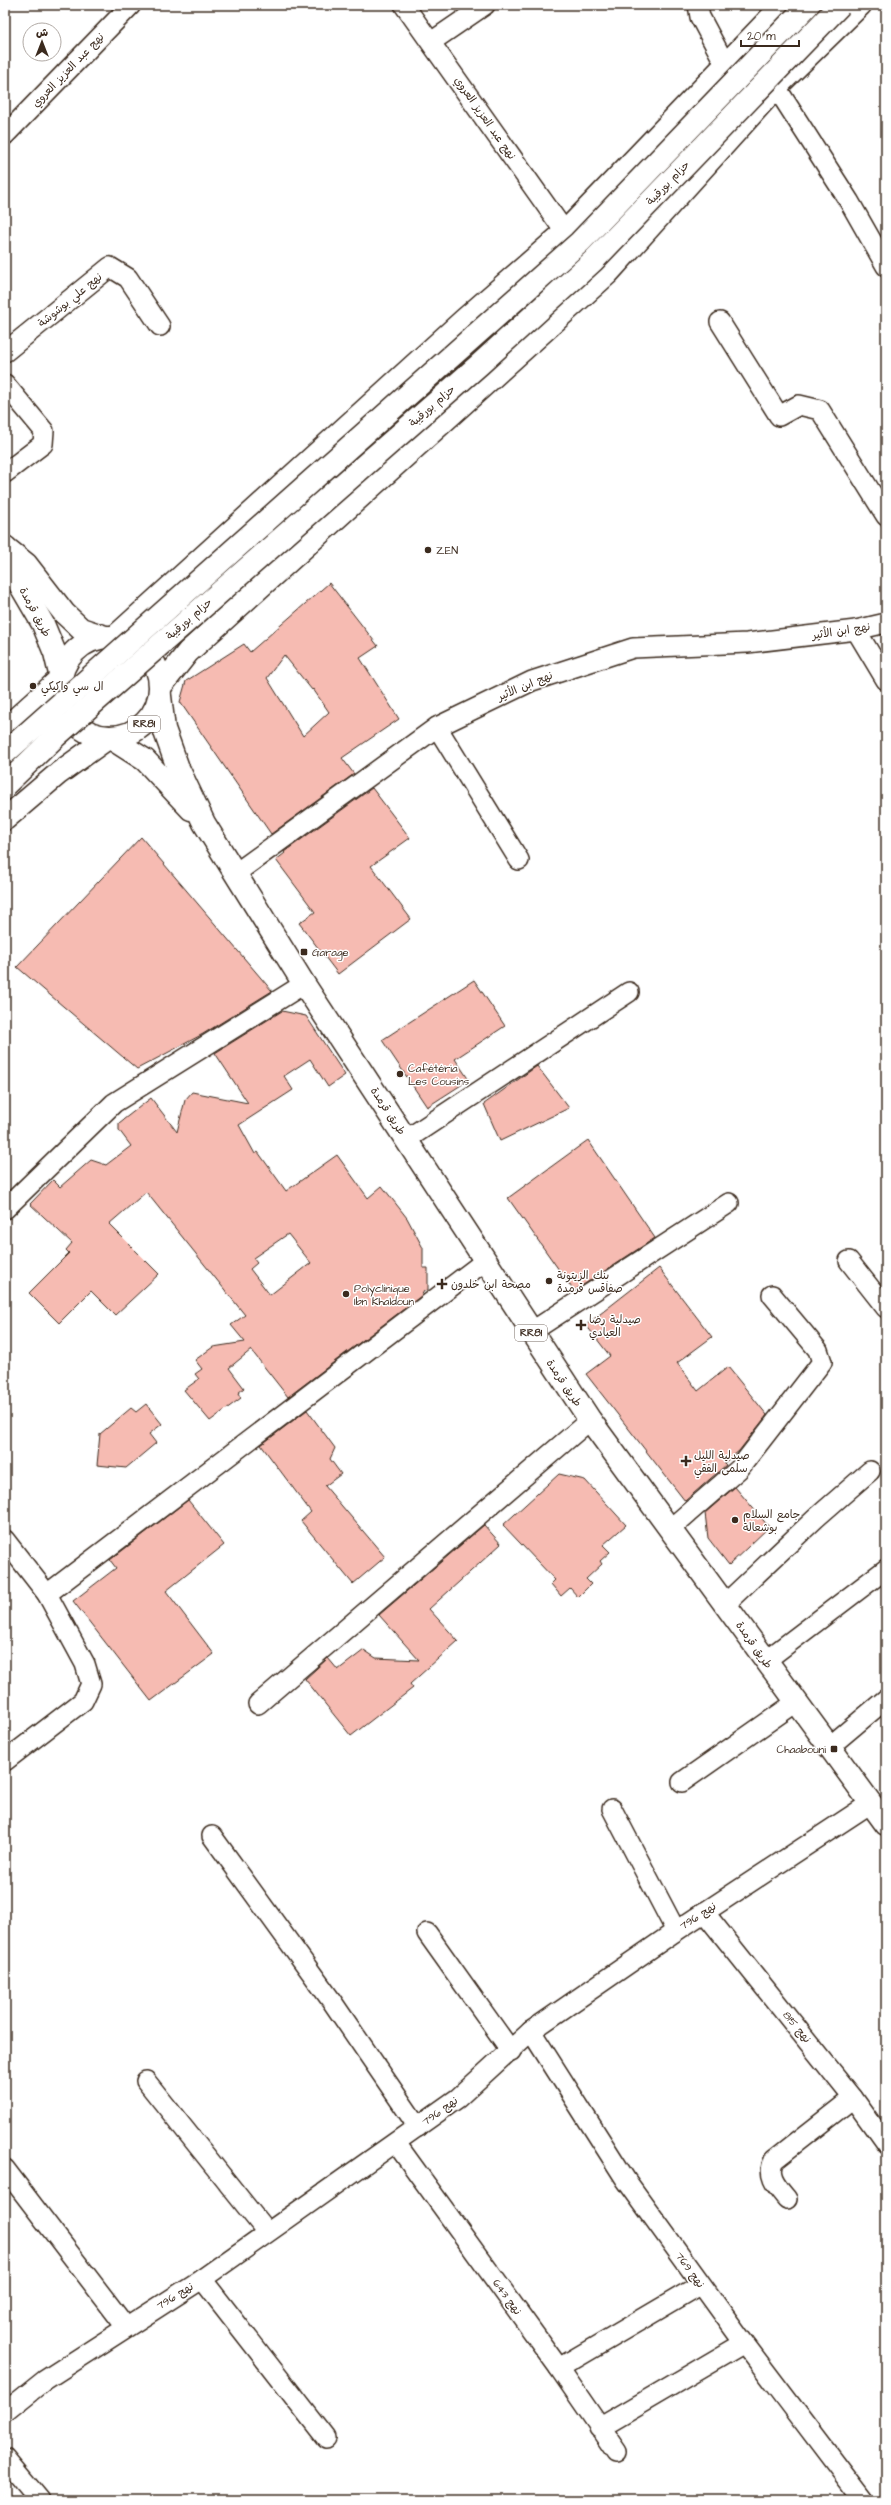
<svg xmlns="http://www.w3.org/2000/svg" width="891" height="2505" font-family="'Architects Daughter','Playpen Sans Arabic',sans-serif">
	<rect width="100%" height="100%" fill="#fff"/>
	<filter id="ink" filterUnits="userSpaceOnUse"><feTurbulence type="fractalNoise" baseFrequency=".025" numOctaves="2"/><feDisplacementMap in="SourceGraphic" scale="8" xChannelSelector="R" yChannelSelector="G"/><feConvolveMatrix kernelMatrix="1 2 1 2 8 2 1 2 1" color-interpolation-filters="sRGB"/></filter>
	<g filter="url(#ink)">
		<!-- building -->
		<g fill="#f6bbb2" stroke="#3b2a1e" fill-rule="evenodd">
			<path d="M329,583L378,646L360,658L399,719L342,758L354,774L271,834L180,702L186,681L244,644L250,652ZM284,655L312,690L313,689L329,712L303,736L267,678Z"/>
			<path d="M372,788L410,838L371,866L411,919L338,974L299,923L315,912L276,860L285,853L284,852Z"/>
			<path d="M141,837L272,991L203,1034L137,1069L17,967Z"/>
			<path d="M474,980L505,1026L455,1059L469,1080L427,1107L382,1040Z"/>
			<path d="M282,1011L306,1016L345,1075L328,1087L310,1059L284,1076L293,1090L239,1125L255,1154L258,1152L286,1191L337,1155L368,1198L382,1186L407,1218L423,1248V1268H428V1290L424,1291L421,1296L288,1397L251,1350L229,1368L244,1388L238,1393L241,1398L210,1421L184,1390L199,1379L195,1374L202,1369L195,1360L213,1347L245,1342L231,1325L245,1315L151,1198L146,1192L109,1224L159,1274L115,1315L91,1291L59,1323L29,1293L69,1253L66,1250L72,1243L30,1204L53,1180L60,1187L91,1160L106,1165L131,1146L119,1130V1123L151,1098L177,1132L185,1100L192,1092L248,1103L215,1053ZM288,1234L311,1263L270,1295L250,1269L257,1263L253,1258Z"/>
			<path d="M537,1066L569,1108L500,1141L484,1104Z"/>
			<path d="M588,1140L655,1238L574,1291L508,1198Z"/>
			<path d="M659,1268L712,1337L677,1363L698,1391L728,1367L767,1415L739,1451L724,1463L726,1465L685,1501L586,1374L610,1356L586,1325Z"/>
			<path d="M146,1404L162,1424L149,1434L156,1443L126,1468L97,1465L100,1434L131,1408L136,1412Z"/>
			<path d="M307,1410L335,1448L330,1459L341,1474L325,1486L385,1557L353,1584L301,1521L311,1512L261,1445Z"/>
			<path d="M559,1474L585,1480L626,1525L603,1545L610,1552L600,1561L602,1564L586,1579L591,1584L578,1597L570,1588L561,1596L551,1584L555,1580L503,1525Z"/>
			<path d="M735,1487L769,1527L729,1565L708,1538L705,1513Z"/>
			<path d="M188,1500L224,1545L166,1591L214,1654L151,1701L73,1601L116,1568L110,1560Z"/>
			<path d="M484,1525L501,1544L429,1609L458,1641L410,1684L413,1688L351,1736L305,1679L328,1658L338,1670L364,1650L376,1658L419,1660L379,1615Z"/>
		</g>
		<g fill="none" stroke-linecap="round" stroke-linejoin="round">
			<defs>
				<g id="street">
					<path d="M404,5L565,232"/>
					<path d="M698,5L700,17L725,64"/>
					<path d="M431,42L485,5"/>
					<path d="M776,87L849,201L886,266"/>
					<path d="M5,135L131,5"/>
					<path d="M720,322L779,416L799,405L820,410L886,516"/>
					<path d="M5,352L110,267L128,278L160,326"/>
					<path d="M5,384L44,431L43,444L5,473"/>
					<path d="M856,630L886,680"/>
					<path d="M437,727L519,860"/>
					<path d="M236,873L437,727L532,681L633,648L747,643L856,630L886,623"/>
					<path d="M407,1139L629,992"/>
					<path d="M5,1209L114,1103L304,984"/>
					<path d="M849,1261L886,1308"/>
					<path d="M531,1332L729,1203"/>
					<path d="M670,1529L739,1469L822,1362L818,1350L772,1295"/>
					<path d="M5,1540L47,1594L85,1664L91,1684L83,1701L5,1761"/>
					<path d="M47,1594L485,1261"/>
					<path d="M725,1604L816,1518L870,1471"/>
					<path d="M765,1661L886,1569"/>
					<path d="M258,1704L590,1420"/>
					<path d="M829,1747L886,1699"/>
					<path d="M682,1782L795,1703"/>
					<path d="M612,1809L676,1931"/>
					<path d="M212,1836L331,2000L418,2127"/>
					<path d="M704,1912L853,2098L886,2144"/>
					<path d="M427,1933L511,2051"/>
					<path d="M531,2031L626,2180L744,2343L863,2500"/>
					<path d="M146,2081L266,2231"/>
					<path d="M396,2143L559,2368L617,2452"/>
					<path d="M5,2169L126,2327"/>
					<path d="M787,2199C777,2187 766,2176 774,2160L853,2098"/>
					<path d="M202,2279L326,2438"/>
					<path d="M559,2368L700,2285"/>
					<path d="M5,2412L45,2380L202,2279L458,2098L531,2031L676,1931L871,1803"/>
					<path d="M599,2428L744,2343"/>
					<path d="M5,2458L40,2500"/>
				</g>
				<g id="secondary">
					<path d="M115,637L464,320L565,232L783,5"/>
					<path d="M161,686L188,652L608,273L776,87L860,5"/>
				</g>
				<g id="primary">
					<path d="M5,547L12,571L43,624L55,653L61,678"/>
					<path d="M6,548L26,564L64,613L81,629L105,637"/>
					<circle cx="110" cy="687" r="50"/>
					<path d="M160,696L164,729L178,768L204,823L304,984L590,1420L886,1824"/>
					<path d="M109,737L145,760L191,809"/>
				</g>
				<g id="highway">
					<path d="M5,729L61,678"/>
					<path d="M5,819L59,773L109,737"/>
				</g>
			</defs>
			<!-- street casing -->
			<use href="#street" stroke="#3b2a1e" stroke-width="22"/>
			<!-- secondary casing -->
			<use href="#secondary" stroke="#3b2a1e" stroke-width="25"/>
			<!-- primary casing -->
			<use href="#primary" stroke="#3b2a1e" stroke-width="25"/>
			<!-- highway casing -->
			<use href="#highway" stroke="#3b2a1e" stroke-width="25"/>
			<!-- street -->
			<use href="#street" stroke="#fff" stroke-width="19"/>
			<!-- secondary -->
			<use href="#secondary" stroke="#fff" stroke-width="22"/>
			<!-- primary -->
			<use href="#primary" stroke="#fff" stroke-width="22"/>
			<!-- highway -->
			<use href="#highway" stroke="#fff" stroke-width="22"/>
			<defs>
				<g id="highway-bridge">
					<path d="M5,753L580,242L808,5"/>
					<path d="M5,785L56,736L480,364L593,261L840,5"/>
				</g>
			</defs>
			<!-- highway-bridge casing -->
			<use href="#highway-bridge" stroke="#3b2a1e" stroke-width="25" stroke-linecap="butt"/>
			<!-- highway-bridge -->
			<use href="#highway-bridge" stroke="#fff" stroke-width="22"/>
		</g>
	</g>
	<!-- markers -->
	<g fill="#3b2a1e" stroke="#fff" stroke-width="1.5">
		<circle cx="428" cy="550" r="4"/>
		<circle cx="33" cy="686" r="4"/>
		<rect x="300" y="948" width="8" height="8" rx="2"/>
		<circle cx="400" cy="1074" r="4"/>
		<circle cx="549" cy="1281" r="4"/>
		<path d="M440 1278h4v4h4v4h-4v4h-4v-4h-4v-4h4z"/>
		<circle cx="346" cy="1294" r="4"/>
		<path d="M579 1319h4v4h4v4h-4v4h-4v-4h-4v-4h4z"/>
		<path d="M684 1455h4v4h4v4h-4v4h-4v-4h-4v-4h4z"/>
		<circle cx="735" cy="1520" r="4"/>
		<rect x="830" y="1745" width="8" height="8" rx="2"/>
	</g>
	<g text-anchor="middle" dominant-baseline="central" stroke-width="3" stroke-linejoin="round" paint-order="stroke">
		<!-- shield labels -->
		<g fill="#fff" stroke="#766a62" stroke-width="1">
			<rect x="128" y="716" width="32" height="16" rx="3"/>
			<rect x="515" y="1325" width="32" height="16" rx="3"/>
		</g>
		<g font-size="10" font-weight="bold" fill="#3b2a1e">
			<text x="144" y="724">RR81</text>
			<text x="531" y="1333">RR81</text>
		</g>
		<!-- street labels -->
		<g font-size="11" fill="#3b2a1e" stroke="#fff">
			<text transform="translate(68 70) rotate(-46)">نهج عبد العزيز العروي</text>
			<text transform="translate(485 118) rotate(55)">نهج عبد العزيز العروي</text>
			<text transform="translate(668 183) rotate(-46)">حزام بورقيبة</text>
			<text transform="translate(70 300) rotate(-39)">نهج علي بوشوشة</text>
			<text transform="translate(432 406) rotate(-41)">حزام بورقيبة</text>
			<text transform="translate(35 612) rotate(62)">طريق قرمدة</text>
			<text transform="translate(189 619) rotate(-41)">حزام بورقيبة</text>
			<text transform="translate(841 631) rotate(-9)">نهج ابن الأثير</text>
			<text transform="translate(525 686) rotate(-23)">نهج ابن الأثير</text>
			<text transform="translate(388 1111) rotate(57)">طريق قرمدة</text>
			<text transform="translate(564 1383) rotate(56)">طريق قرمدة</text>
			<text transform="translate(754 1645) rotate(55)">طريق قرمدة</text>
			<text transform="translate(698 1916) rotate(-33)">نهج 796</text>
			<text transform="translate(797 2027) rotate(51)">نهج 815</text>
			<text transform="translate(440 2111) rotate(-36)">نهج 796</text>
			<text transform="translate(690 2270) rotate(54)">نهج 769</text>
			<text transform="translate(175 2296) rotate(-32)">نهج 796</text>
			<text transform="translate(507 2297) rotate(54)">نهج 643</text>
		</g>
		<!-- poi labels -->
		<g font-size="11" fill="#3b2a1e" stroke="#fff" text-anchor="start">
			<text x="436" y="550">ZEN</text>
			<text x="41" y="686">ال سي واكيكي</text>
			<text x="312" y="952">Garage</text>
			<text x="408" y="1068">Cafétéria<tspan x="408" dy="13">Les Cousins</tspan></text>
			<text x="557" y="1275">بنك الزيتونة<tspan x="557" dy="13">صفاقس قرمدة</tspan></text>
			<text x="451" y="1284">مصحة ابن خلدون</text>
			<text x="354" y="1288">Polyclinique<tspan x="354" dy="13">Ibn Khaldoun</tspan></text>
			<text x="589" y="1319">صيدلية رضا<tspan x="589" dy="13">العيادي</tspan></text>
			<text x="694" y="1455">صيدلية الليل<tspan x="694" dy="13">سلمى الفقي</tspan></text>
			<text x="743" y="1514">جامع السلام<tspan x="743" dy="13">بوشعالة</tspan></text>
			<text x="826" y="1749" text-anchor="end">Chaabouni</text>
		</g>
	</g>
	<!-- margin -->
	<rect width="891" height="2505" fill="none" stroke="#fff" stroke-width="20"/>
	<rect x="10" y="10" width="871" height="2485" fill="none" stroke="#3b2a1e" stroke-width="1.5" filter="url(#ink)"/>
	<!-- north arrow -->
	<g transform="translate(42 42)"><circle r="19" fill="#ffffff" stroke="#b1aaa5"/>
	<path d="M0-3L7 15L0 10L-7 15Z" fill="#3b2a1e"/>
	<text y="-6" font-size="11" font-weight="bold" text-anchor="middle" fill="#3b2a1e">ش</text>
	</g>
	<!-- scale -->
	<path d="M741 40v6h58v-6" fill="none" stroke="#3b2a1e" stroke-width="2"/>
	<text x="747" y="40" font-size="12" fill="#3b2a1e" stroke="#ffffff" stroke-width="3" paint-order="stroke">20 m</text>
</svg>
